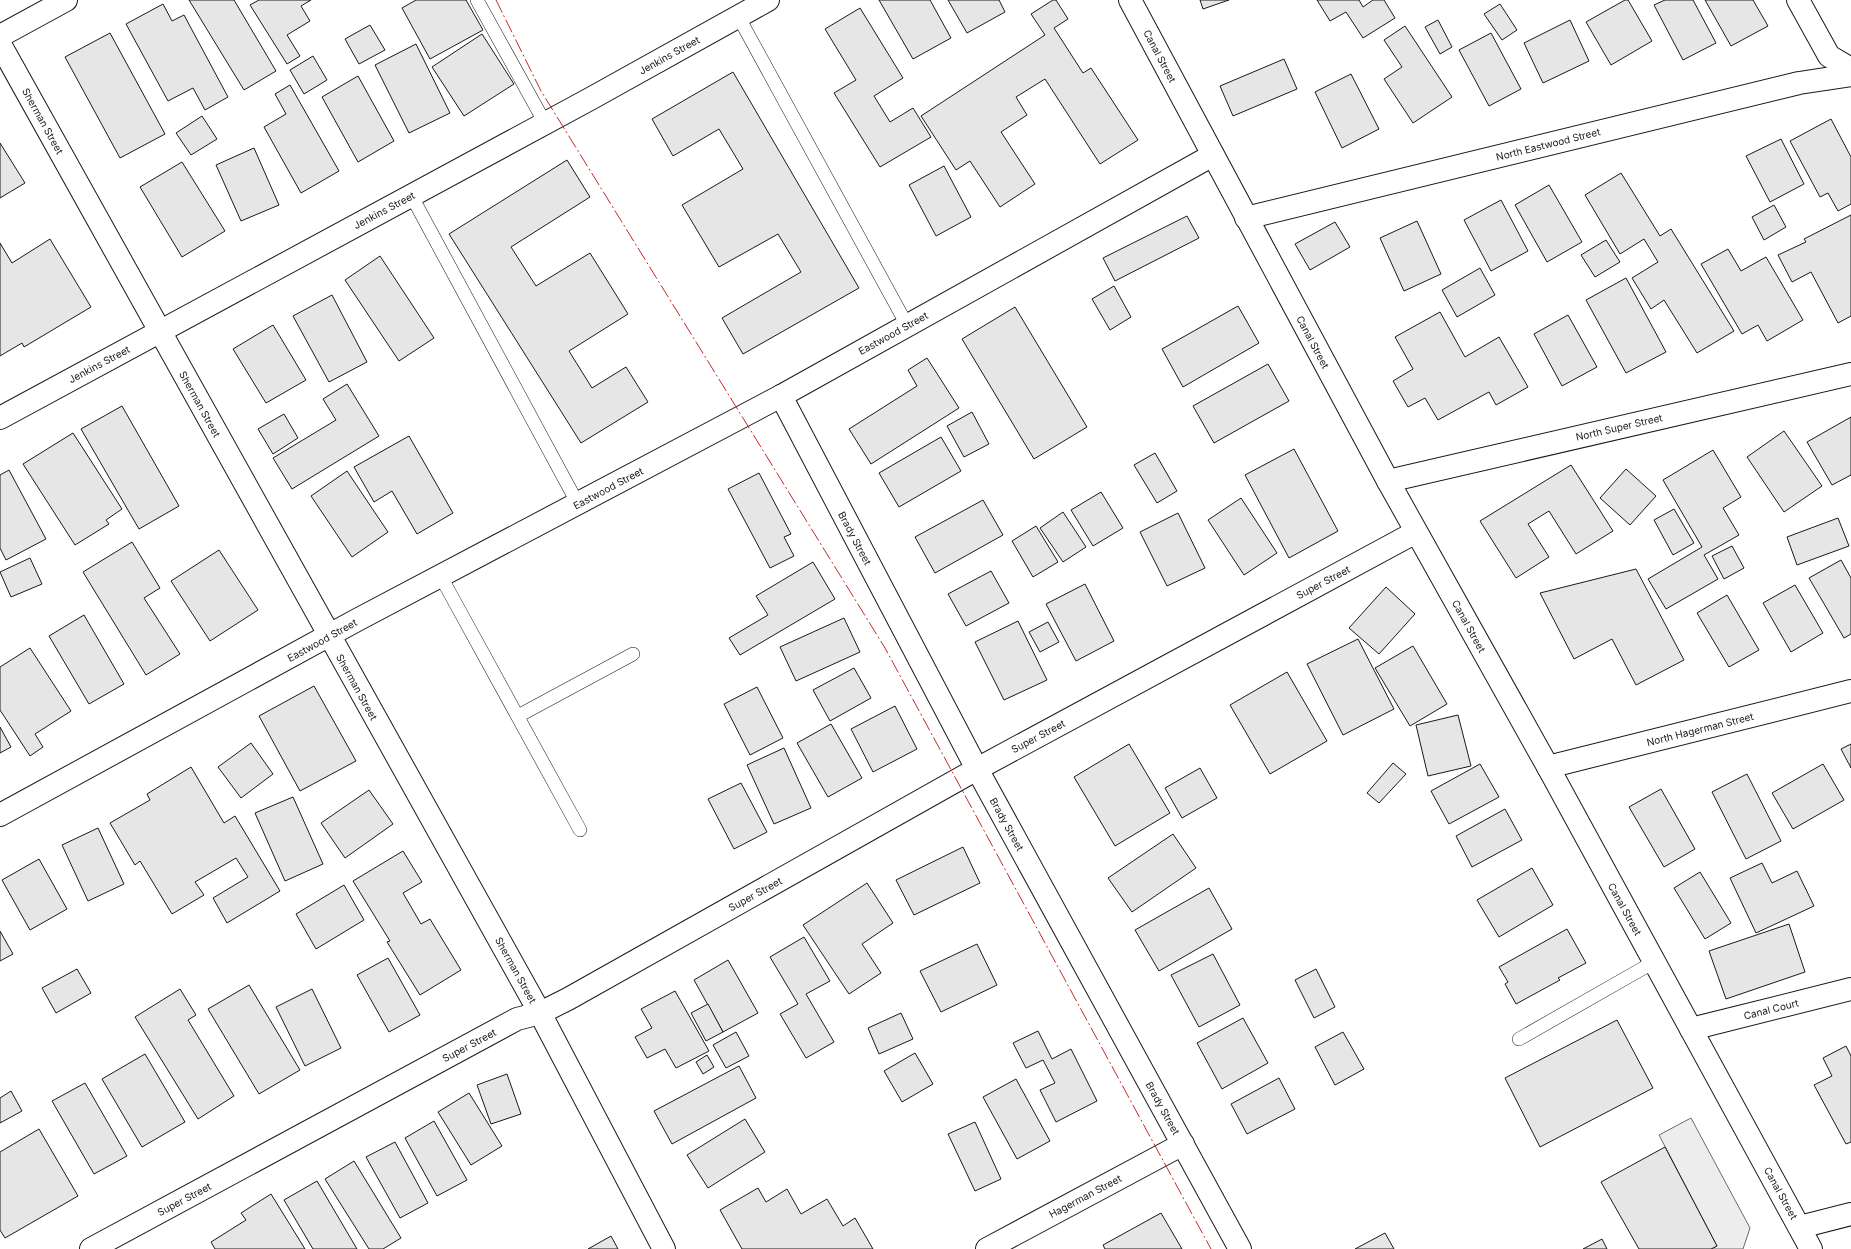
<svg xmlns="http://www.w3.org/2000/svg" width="1851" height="1249" font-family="Inter,sans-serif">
	<rect width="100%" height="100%" fill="#fff"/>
	<!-- parking -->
	<path fill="#ededed" stroke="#6a6a6a" d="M1691,1118L1750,1228L1743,1249H1711L1717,1246L1659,1135Z"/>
	<!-- building -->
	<g fill="#e6e6e6" stroke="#1a1a1a">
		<path d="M189,0H234L276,71L244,90Z"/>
		<path d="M259,0H311L301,6L310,21L287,35L300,56L287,64L250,5Z"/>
		<path d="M416,0H466L483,30L430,59L402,8Z"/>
		<path d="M879,0H930L951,38L913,59Z"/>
		<path d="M948,0H999L1005,12L967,33Z"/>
		<path d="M1053,0H1056L1068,19L1054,28L1083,73L1091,68L1138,140L1100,164L1045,79L1016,97L1027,115L1001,132L1035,184L1000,207L970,161L956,170L921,116L1045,35L1031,14Z"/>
		<path d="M1200,0H1229L1203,9Z"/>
		<path d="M1317,0H1359L1363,7L1373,0H1384L1395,18L1363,38L1346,12L1330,21Z"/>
		<path d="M1625,0H1628L1652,41L1611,65L1586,22Z"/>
		<path d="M1665,0H1693L1716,43L1683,60L1654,5Z"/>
		<path d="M1705,0H1753L1768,26L1731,46Z"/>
		<path d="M163,4L172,21L184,15L228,97L205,110L193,88L168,101L126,24Z"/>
		<path d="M1500,4L1517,30L1502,40L1484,14Z"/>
		<path d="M860,8L903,78L874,96L890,122L913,108L931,137L880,167L834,93L856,80L825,29Z"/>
		<path d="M1438,20L1452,47L1440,54L1425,27Z"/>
		<path d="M1570,20L1589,61L1543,83L1524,43Z"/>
		<path d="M370,25L385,50L359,64L345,39Z"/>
		<path d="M1405,26L1452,97L1413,123L1384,79L1402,67L1384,40Z"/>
		<path d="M110,33L165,134L120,158L65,57Z"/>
		<path d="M1491,33L1521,89L1489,106L1459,50Z"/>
		<path d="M482,34L514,84L464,116L432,67Z"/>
		<path d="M416,44L450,113L409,133L375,65Z"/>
		<path d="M313,56L327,80L304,94L290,70Z"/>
		<path d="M1284,59L1297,89L1233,116L1220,86Z"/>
		<path d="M733,72L859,288L743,354L722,318L801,272L778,234L719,267L682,205L743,169L719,129L673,156L652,119Z"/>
		<path d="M1351,74L1379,129L1342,148L1315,92Z"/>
		<path d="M358,76L394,141L358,162L322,97Z"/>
		<path d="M290,85L339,171L301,193L264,127L286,114L275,94Z"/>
		<path d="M202,116L217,139L191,155L176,133Z"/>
		<path d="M1831,119L1851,157V204L1838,211L1828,193L1820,197L1790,141Z"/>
		<path d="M1781,139L1804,184L1770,202L1746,156Z"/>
		<path d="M0,143L25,183L0,198Z"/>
		<path d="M254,148L279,205L241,221L216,165Z"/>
		<path d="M567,160L590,197L511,247L536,286L590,253L628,314L569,351L592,388L626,367L648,402L581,443L449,234Z"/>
		<path d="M182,162L225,231L182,257L140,187Z"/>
		<path d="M944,166L971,217L936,236L909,185Z"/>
		<path d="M1621,173L1660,236L1671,229L1734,331L1697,353L1664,300L1651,309L1632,278L1658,262L1644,239L1620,254L1585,195Z"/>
		<path d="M1549,185L1582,242L1547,262L1515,205Z"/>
		<path d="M1501,200L1528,251L1491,271L1464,220Z"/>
		<path d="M1774,205L1786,227L1764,240L1752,217Z"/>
		<path d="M1851,215V316L1838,323L1811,272L1792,282L1778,255L1806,242L1804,239Z"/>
		<path d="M1187,216L1199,238L1115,281L1103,258Z"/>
		<path d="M1417,221L1441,274L1404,291L1380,238Z"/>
		<path d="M1335,222L1350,247L1310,270L1295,244Z"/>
		<path d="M50,239L91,307L24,347L22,343L0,356V243L12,263Z"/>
		<path d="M1606,240L1620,262L1595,277L1581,255Z"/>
		<path d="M1728,249L1741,271L1766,257L1803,320L1767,341L1758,325L1742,334L1701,264Z"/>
		<path d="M380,256L434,338L399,361L345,280Z"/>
		<path d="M1480,268L1495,295L1457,317L1442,290Z"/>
		<path d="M1626,278L1666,352L1626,373L1586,300Z"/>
		<path d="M1114,286L1131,317L1110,330L1092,299Z"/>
		<path d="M332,295L367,362L329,382L293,316Z"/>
		<path d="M1238,306L1259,343L1183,387L1162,349Z"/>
		<path d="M1015,307L1087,427L1034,459L962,339Z"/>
		<path d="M1440,312L1465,357L1499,337L1528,387L1496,405L1489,392L1438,420L1425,398L1408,407L1393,381L1413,369L1395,337Z"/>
		<path d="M1568,315L1597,367L1562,386L1534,334Z"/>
		<path d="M273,325L306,380L266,403L233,349Z"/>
		<path d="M927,358L959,408L871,464L849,429L917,386L908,370Z"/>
		<path d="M1268,364L1289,401L1214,443L1193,406Z"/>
		<path d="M347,384L379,436L292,489L273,458L336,420L323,399Z"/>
		<path d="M122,406L179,506L139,529L81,429Z"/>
		<path d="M972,412L989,444L964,457L947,426Z"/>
		<path d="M284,414L298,438L273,454L258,429Z"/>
		<path d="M1851,417V475L1832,485L1807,442Z"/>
		<path d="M1784,431L1822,486L1784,512L1747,457Z"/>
		<path d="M73,433L122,509L106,520L109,524L75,545L23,464Z"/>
		<path d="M409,436L453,513L417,534L392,491L374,502L354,467Z"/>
		<path d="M941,437L961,471L899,507L879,473Z"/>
		<path d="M1294,449L1338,531L1289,558L1245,475Z"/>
		<path d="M1713,450L1741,497L1723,508L1739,535L1704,555L1718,579L1666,609L1648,579L1702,547L1663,480Z"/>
		<path d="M1155,453L1177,491L1157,503L1134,465Z"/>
		<path d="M1571,465L1613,531L1576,554L1549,511L1528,524L1549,557L1516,578L1480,521Z"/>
		<path d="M1626,469L1656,496L1630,525L1600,498Z"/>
		<path d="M9,470L46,539L6,560L0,548V475Z"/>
		<path d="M347,471L388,532L352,557L311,496Z"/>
		<path d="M759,473L791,534L784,537L794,556L770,568L728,489Z"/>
		<path d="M1101,492L1123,528L1093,546L1071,510Z"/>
		<path d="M1241,498L1277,553L1244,575L1208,520Z"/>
		<path d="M983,500L1003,535L935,573L915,537Z"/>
		<path d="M1674,509L1694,543L1673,555L1654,520Z"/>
		<path d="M1063,512L1086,547L1063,562L1040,528Z"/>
		<path d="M1178,513L1205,568L1167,586L1140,532Z"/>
		<path d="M1838,518L1849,546L1797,565L1787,537Z"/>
		<path d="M1036,526L1058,562L1033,577L1012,541Z"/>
		<path d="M132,542L160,588L144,598L180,654L146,675L83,572Z"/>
		<path d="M1732,546L1744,568L1724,579L1712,556Z"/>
		<path d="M219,550L258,610L210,641L171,581Z"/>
		<path d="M30,558L42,584L11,597L0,572Z"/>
		<path d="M1841,560L1851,578V634L1844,638L1809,578Z"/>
		<path d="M813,562L835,599L740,655L729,638L768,615L756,596Z"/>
		<path d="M1636,569L1684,660L1636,685L1612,639L1574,659L1540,593Z"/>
		<path d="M991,571L1009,603L966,626L948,594Z"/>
		<path d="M1085,584L1114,641L1076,661L1046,604Z"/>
		<path d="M1795,585L1823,633L1791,652L1763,603Z"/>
		<path d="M1386,587L1415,614L1379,654L1349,628Z"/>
		<path d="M1727,595L1759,650L1729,667L1697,613Z"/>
		<path d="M84,615L124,684L89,704L49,636Z"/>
		<path d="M844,618L860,652L796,681L780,647Z"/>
		<path d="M1018,621L1047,680L1004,700L975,642Z"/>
		<path d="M1048,622L1059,642L1040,652L1029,632Z"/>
		<path d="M1358,639L1394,709L1343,735L1307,664Z"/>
		<path d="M1413,646L1447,704L1410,726L1375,668Z"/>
		<path d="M30,648L71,711L35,734L43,747L30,756L0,710V667Z"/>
		<path d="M854,668L871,698L830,721L813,690Z"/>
		<path d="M1287,672L1327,741L1270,774L1230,705Z"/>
		<path d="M314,686L356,761L300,791L259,716Z"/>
		<path d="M757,687L783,738L750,755L724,704Z"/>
		<path d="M895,706L917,749L873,772L851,729Z"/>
		<path d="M1458,715L1471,766L1428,776L1416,725Z"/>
		<path d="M831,724L862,778L828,797L797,743Z"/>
		<path d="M0,727L11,747L0,753Z"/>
		<path d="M251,743L273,774L241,798L218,767Z"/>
		<path d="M1129,744L1170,813L1115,846L1074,777Z"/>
		<path d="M1851,744V768L1841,749Z"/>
		<path d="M784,748L811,808L774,824L747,765Z"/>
		<path d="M1393,763L1406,774L1379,803L1367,793Z"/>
		<path d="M1480,764L1499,797L1449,824L1431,791Z"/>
		<path d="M1823,764L1844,800L1793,829L1772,793Z"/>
		<path d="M191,767L224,823L235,816L280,891L227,923L213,898L248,877L236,858L195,882L204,895L172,914L140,861L135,865L110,823L150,800L147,794Z"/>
		<path d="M1200,768L1217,798L1182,818L1165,788Z"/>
		<path d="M1747,774L1781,841L1746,859L1712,792Z"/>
		<path d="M741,783L767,832L734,849L708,799Z"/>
		<path d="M1661,789L1695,849L1664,867L1629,807Z"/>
		<path d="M369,790L393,824L345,858L321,823Z"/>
		<path d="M293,797L323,864L285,881L255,813Z"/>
		<path d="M1505,809L1522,840L1472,867L1456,836Z"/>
		<path d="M98,828L124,884L88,901L62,845Z"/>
		<path d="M1173,834L1196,868L1132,912L1108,878Z"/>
		<path d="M963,847L980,883L914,915L896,880Z"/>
		<path d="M403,851L422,882L403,893L421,924L430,919L461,970L420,995L387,942L390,941L353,881Z"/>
		<path d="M39,859L67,909L30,930L2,880Z"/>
		<path d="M1762,863L1772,883L1797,871L1814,906L1756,933L1730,878Z"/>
		<path d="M1532,868L1553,905L1499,937L1477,900Z"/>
		<path d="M1700,872L1731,923L1705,939L1674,888Z"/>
		<path d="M867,883L893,923L862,944L881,973L849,994L803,925Z"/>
		<path d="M344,885L364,920L316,949L296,914Z"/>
		<path d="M1209,888L1232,929L1159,971L1135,930Z"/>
		<path d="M1789,924L1805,972L1726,999L1709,951Z"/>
		<path d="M1567,929L1586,963L1558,978L1560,980L1516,1004L1505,984L1508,982L1499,967Z"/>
		<path d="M0,931L13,954L0,961Z"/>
		<path d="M804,937L830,981L806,994L834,1042L806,1058L780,1014L798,1004L770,957Z"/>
		<path d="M977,944L997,985L941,1012L920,971Z"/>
		<path d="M1213,954L1240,1005L1199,1027L1171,975Z"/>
		<path d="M388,958L420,1015L389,1032L357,975Z"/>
		<path d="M728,960L758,1013L723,1032L694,980Z"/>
		<path d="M77,969L91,993L56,1013L42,988Z"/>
		<path d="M1316,969L1335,1007L1314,1018L1295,980Z"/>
		<path d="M249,985L300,1070L259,1094L208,1009Z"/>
		<path d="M180,989L196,1015L188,1020L234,1096L198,1119L135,1017Z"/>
		<path d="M312,989L341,1048L305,1066L276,1007Z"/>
		<path d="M675,991L709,1051L676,1068L665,1049L647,1058L635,1037L652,1028L641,1009Z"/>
		<path d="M708,1004L723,1032L706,1041L691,1013Z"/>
		<path d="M901,1013L913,1039L879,1054L868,1028Z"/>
		<path d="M1243,1018L1268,1063L1222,1089L1197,1043Z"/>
		<path d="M1617,1020L1653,1088L1540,1147L1505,1078Z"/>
		<path d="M1038,1031L1052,1059L1071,1049L1097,1101L1056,1122L1040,1090L1055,1083L1043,1060L1026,1068L1013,1043Z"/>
		<path d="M736,1032L749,1056L726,1068L713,1045Z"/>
		<path d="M1343,1032L1364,1069L1335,1085L1315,1047Z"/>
		<path d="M1846,1046L1851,1056V1142L1846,1144L1814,1085L1832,1076L1823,1058Z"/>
		<path d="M915,1053L933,1084L902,1102L884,1071Z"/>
		<path d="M145,1054L185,1122L142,1147L102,1079Z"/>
		<path d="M707,1055L714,1067L703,1074L696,1062Z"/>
		<path d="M739,1066L756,1098L672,1144L654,1111Z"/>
		<path d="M507,1074L521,1114L491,1124L477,1085Z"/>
		<path d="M1279,1078L1295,1109L1247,1134L1231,1104Z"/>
		<path d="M1016,1079L1050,1141L1017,1159L983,1097Z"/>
		<path d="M85,1083L127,1156L94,1174L52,1101Z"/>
		<path d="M11,1091L22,1111L0,1123V1098Z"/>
		<path d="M469,1093L502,1146L471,1165L438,1112Z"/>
		<path d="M745,1119L765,1152L708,1188L687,1155Z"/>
		<path d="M434,1121L467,1180L437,1196L405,1138Z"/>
		<path d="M975,1122L1001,1179L975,1191L948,1134Z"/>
		<path d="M39,1129L78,1196L5,1238L0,1230V1152Z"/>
		<path d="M395,1142L428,1203L400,1218L366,1157Z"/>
		<path d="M1665,1147L1717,1246L1711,1249H1639L1601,1182Z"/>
		<path d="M354,1161L401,1238L383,1249H369L325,1179Z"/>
		<path d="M317,1181L357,1249H313L284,1200Z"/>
		<path d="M758,1188L766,1202L787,1189L801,1214L827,1199L843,1226L855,1218L873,1249H742L720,1210Z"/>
		<path d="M271,1194L305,1249H215L211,1242L246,1220L241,1213Z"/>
		<path d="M1161,1213L1182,1249H1105L1103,1245Z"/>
		<path d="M1385,1233L1394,1249H1355Z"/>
		<path d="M611,1236L618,1249H588Z"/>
		<path d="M1602,1239L1607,1249H1583Z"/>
	</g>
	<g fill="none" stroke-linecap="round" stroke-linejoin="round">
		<defs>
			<g id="service">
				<path d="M477,0L545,123"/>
				<path d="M738,16L907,325"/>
				<path d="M411,195L578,504"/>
				<path d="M441,577L580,830"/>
				<path d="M518,716L633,654"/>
				<path d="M1519,1039L1654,962"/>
			</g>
			<g id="minor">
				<path d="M1798,0L1829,56L1851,69"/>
				<path d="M0,36L66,0"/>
				<path d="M0,44L540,1013L664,1249"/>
				<path d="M1246,218L1799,83L1851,75"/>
				<path d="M781,396L977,769L1240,1249"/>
				<path d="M0,418L590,99L768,0"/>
				<path d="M1388,481L1851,374"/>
				<path d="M1548,767L1851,691"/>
				<path d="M0,815L357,620L781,396L1213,155"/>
				<path d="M1691,1029L1851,989"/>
				<path d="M1800,1227L1851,1214"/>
				<path d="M91,1249L517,1019L540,1013L568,999L977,769L1416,532"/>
				<path d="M987,1249L1183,1144"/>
			</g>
			<path id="tertiary" d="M1130,0L1388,481L1548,767L1811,1249"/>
		</defs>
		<!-- service casing -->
		<use href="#service" stroke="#1a1a1a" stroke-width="14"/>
		<!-- minor casing -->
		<use href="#minor" stroke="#1a1a1a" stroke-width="24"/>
		<!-- tertiary casing -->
		<use href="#tertiary" stroke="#1a1a1a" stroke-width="24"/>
		<!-- service -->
		<use href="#service" stroke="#fff" stroke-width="13"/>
		<!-- minor -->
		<use href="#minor" stroke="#fff" stroke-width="22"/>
		<!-- tertiary -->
		<use href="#tertiary" stroke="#fff" stroke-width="22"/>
		<!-- power -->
		<path stroke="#c62828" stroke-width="1" stroke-dasharray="14 3 2 3" stroke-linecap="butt" d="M496,0L541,91L885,648L1211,1249"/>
	</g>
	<g text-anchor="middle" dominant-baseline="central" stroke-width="3" stroke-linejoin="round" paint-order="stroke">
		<!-- street labels -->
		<g font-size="10" fill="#1a1a1a" stroke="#fff">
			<text transform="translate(669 55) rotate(-29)">Jenkins Street</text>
			<text transform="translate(1160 56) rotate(62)">Canal Street</text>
			<text transform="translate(43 121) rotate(61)">Sherman Street</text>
			<text transform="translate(1548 144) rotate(-14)">North Eastwood Street</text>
			<text transform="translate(384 210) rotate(-28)">Jenkins Street</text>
			<text transform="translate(893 333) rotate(-29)">Eastwood Street</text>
			<text transform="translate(1313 342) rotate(62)">Canal Street</text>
			<text transform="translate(99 364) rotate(-28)">Jenkins Street</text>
			<text transform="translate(200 404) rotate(61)">Sherman Street</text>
			<text transform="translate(1619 427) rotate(-13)">North Super Street</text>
			<text transform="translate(608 488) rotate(-28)">Eastwood Street</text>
			<text transform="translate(855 538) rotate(62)">Brady Street</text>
			<text transform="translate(1323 582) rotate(-28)">Super Street</text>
			<text transform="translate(1469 626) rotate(61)">Canal Street</text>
			<text transform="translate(322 640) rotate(-29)">Eastwood Street</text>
			<text transform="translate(357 687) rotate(61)">Sherman Street</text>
			<text transform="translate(1700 729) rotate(-14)">North Hagerman Street</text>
			<text transform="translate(1038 736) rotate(-28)">Super Street</text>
			<text transform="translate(1007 824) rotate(61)">Brady Street</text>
			<text transform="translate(755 894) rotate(-29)">Super Street</text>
			<text transform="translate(1625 909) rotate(61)">Canal Street</text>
			<text transform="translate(516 970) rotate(61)">Sherman Street</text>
			<text transform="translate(1771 1009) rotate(-14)">Canal Court</text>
			<text transform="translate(469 1045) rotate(-28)">Super Street</text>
			<text transform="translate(1163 1108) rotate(61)">Brady Street</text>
			<text transform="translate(1781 1193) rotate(61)">Canal Street</text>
			<text transform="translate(1085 1196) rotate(-28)">Hagerman Street</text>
			<text transform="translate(184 1199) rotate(-28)">Super Street</text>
		</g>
	</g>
</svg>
